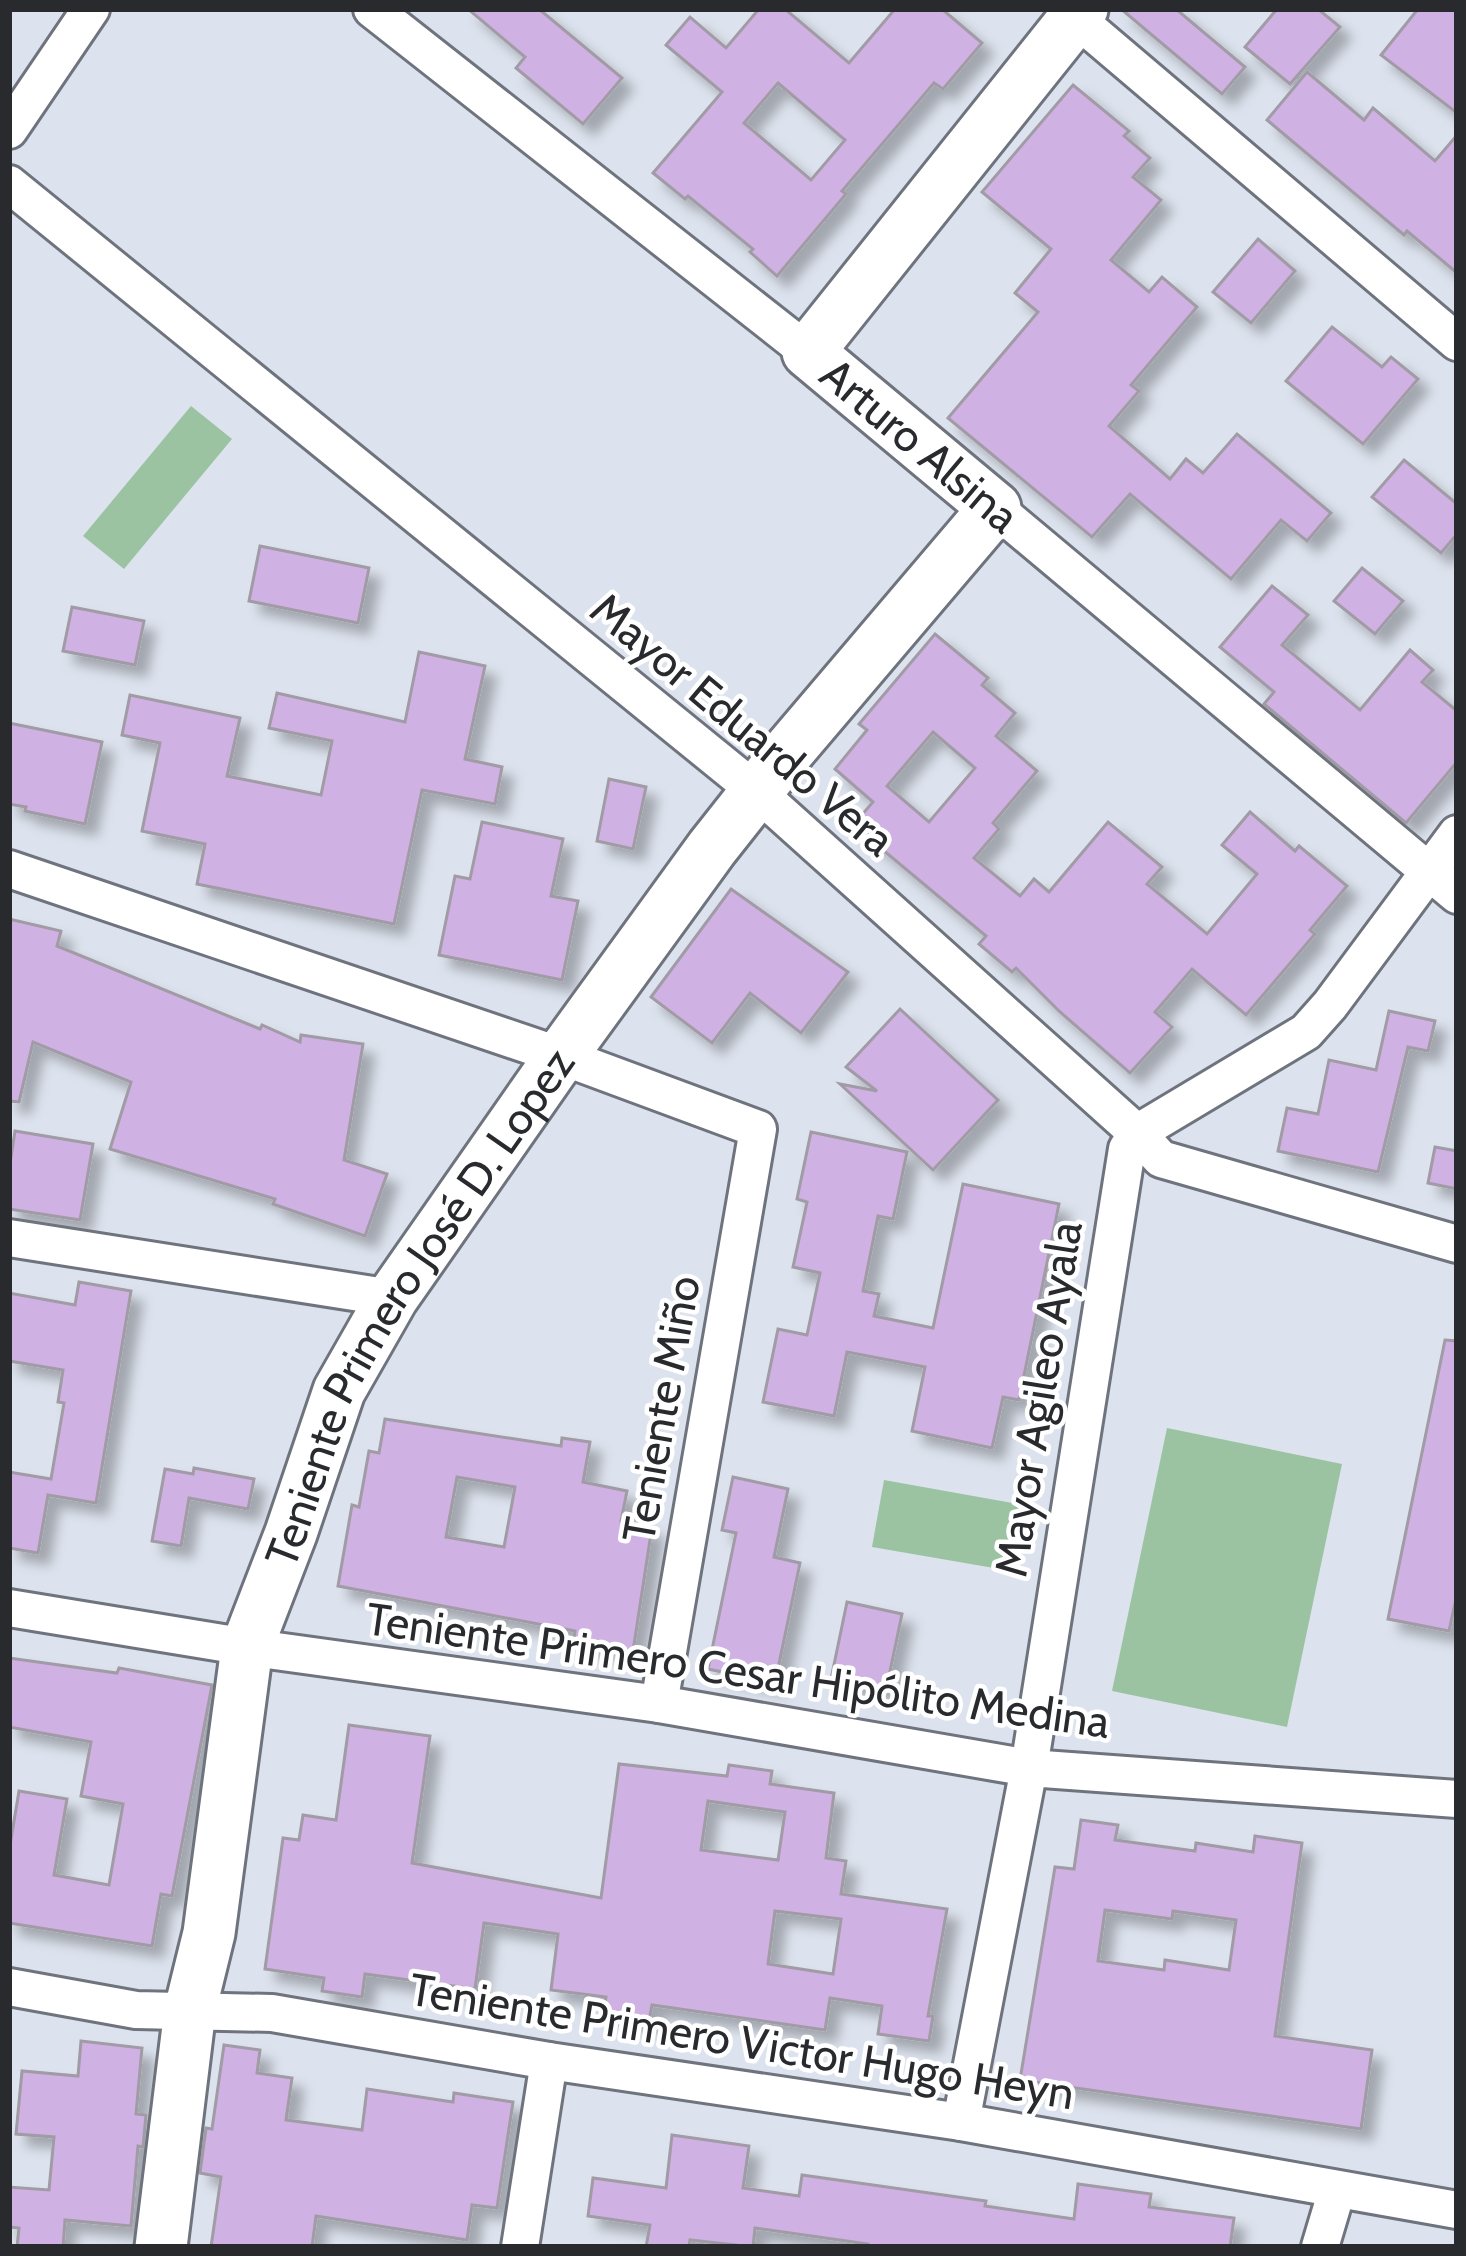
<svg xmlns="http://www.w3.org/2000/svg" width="1466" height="2256" font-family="Cabin,sans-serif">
	<defs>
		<filter id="shadow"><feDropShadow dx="11" dy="11" stdDeviation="6" flood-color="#0004"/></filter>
	</defs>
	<rect width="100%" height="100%" fill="#dde3ee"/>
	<!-- green -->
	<g fill="#9bc3a2">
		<path d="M191,406L232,439L124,569L83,536Z"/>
		<path d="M1167,1428L1342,1464L1287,1727L1112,1691Z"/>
		<path d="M884,1480L1029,1506L1017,1572L872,1547Z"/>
	</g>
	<!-- building -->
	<g fill="#cfb1e3" stroke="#a19ba5" stroke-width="3" fill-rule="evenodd" filter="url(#shadow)">
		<path d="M468,9H539L622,78L583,124L516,68L525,57Z"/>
		<path d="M759,9H785L849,63L895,9H942L982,43L943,89L934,83L842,191L846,194L777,276L750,252L753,249L688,196L685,199L653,173L722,92L666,45L690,17L726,48ZM778,83L845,140L811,180L744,123Z"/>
		<path d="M1121,9H1176L1245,67L1222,94Z"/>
		<path d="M1277,9H1318L1340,27L1290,84L1245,47Z"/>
		<path d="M1418,9H1457V113L1381,55Z"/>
		<path d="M1307,72L1364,120L1373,108L1435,161L1457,135V273L1407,231L1404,235L1267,120Z"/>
		<path d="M1073,85L1129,131L1124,136L1150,158L1133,177L1161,200L1111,260L1149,292L1162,277L1197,307L1131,385L1139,391L1109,426L1170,479L1186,459L1203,473L1237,434L1331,513L1307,541L1281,520L1231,579L1130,494L1092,537L948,418L1038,312L1015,293L1051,249L982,192Z"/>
		<path d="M1258,239L1295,271L1251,323L1213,292Z"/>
		<path d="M1332,327L1382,367L1391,357L1418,379L1363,444L1286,381Z"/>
		<path d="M1404,460L1457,504V534L1441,553L1372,497Z"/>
		<path d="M260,546L369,568L358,623L249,601Z"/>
		<path d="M1362,568L1403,601L1375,634L1334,601Z"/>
		<path d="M1272,586L1308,615L1282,645L1360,710L1410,650L1433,670L1422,682L1457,711V762L1406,823L1264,704L1274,692L1220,647Z"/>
		<path d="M72,607L144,621L135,665L63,651Z"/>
		<path d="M935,634L988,678L982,685L1015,713L996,736L1037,771L993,823L999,829L974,858L1020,896L1034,879L1049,892L1108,822L1162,867L1147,884L1207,934L1257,874L1222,845L1250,812L1295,851L1299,846L1347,886L1310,930L1315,934L1246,1015L1192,969L1155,1012L1172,1027L1130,1073L1060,1012L1016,968L1012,972L979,944L986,936L853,825L873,802L835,769L867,730L859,724ZM933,732L975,768L929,822L887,786Z"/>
		<path d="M419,652L485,666L465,759L502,767L495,804L422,790L394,924L197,884L205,844L142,831L160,743L122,735L130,695L240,718L227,776L321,795L332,741L269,728L277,693L405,722Z"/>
		<path d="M9,723L102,742L85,824L25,811L26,807L9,804Z"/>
		<path d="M609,779L646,787L633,849L597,841Z"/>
		<path d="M482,822L563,839L551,896L578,901L562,980L439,955L455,876L470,879Z"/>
		<path d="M731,889L848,972L801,1033L750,993L712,1043L651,997Z"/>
		<path d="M9,919L61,931L57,946L260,1029L262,1025L300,1042L301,1035L363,1044L344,1160L387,1174L365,1236L273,1204L275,1199L110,1149L131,1082L33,1042L19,1102L9,1101Z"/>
		<path d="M900,1009L998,1100L933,1170L840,1084L877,1091L846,1067Z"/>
		<path d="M1389,1011L1435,1021L1428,1051L1408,1047L1378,1172L1278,1151L1287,1108L1318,1114L1329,1060L1376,1070Z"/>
		<path d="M15,1131L93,1144L80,1220L9,1209V1170Z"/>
		<path d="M811,1132L907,1152L893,1219L878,1216L863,1291L879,1294L874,1316L933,1328L963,1184L1059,1204L1019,1400L1003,1397L992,1448L912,1431L925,1367L847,1352L834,1416L763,1402L778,1329L807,1335L820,1273L793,1267L807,1202L797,1199Z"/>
		<path d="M1435,1147L1457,1151V1189L1428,1183Z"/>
		<path d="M79,1282L131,1291L96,1503L48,1495L38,1553L9,1548V1472L51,1479L64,1403L58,1402L63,1370L9,1361V1293L75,1305Z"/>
		<path d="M1445,1340L1457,1341V1594L1449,1631L1388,1619Z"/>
		<path d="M385,1419L561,1446L562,1438L590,1442L583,1482L627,1491L621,1521L652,1527L633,1651L574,1641L575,1631L338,1586L352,1505L359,1507L369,1451L379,1453ZM457,1477L515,1487L504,1547L446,1537Z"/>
		<path d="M194,1468L254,1479L248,1509L189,1498L181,1546L152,1541L165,1469L193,1474Z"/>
		<path d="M733,1477L788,1489L774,1557L800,1563L775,1683L708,1669L736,1533L722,1530Z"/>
		<path d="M847,1602L902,1614L886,1690L831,1679Z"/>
		<path d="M9,1658L117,1673L119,1668L212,1685L172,1896L161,1894L152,1946L9,1923V1851L19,1791L67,1799L54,1875L109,1885L123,1804L81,1796L91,1742L9,1727Z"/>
		<path d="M349,1725L430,1736L412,1863L601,1898L619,1764L727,1776L729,1765L772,1771L770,1784L834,1793L826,1858L846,1861L841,1894L947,1909L928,2016H933L929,2041L878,2034L882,2006L830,1998L825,2030L652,2005L649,2021L603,2015L606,1997L551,1990L558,1934L484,1923L475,1989L365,1974L362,1997L322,1991L324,1978L265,1969L283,1838L299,1840L303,1815L336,1820ZM708,1801L785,1812L778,1860L701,1850ZM775,1911L841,1919L833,1974L768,1964Z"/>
		<path d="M1081,1820L1118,1825L1115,1840L1195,1851L1196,1843L1253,1852L1255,1836L1302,1843L1275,2036L1372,2050L1361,2129L1020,2080L1055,1867L1074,1869ZM1105,1910L1172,1919L1173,1911L1236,1920L1229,1970L1165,1960L1164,1970L1098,1961Z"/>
		<path d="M81,2041L142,2048L136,2114L146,2115L143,2147L138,2146L131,2226L65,2220L63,2247H17L19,2228L9,2227V2187L49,2190L54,2137L16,2134L22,2071L78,2076Z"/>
		<path d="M224,2045L260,2050L257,2073L292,2078L286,2120L362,2130L367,2089L453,2102L454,2093L513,2102L497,2208L472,2205L467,2240L316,2216L312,2247H211L221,2177L200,2173L206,2128L212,2129Z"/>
		<path d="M672,2135L749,2146L743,2188L799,2196L802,2175L986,2201L985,2206L1074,2219L1078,2184L1151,2194L1149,2207L1234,2218L1230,2247H868V2244L755,2228L753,2247L690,2240L689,2247H646L650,2225L588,2216L593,2178L666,2188Z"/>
	</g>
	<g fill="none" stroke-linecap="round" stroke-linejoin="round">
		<defs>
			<g id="street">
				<path d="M372,9L808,352"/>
				<path d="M1065,9L1457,342"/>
				<path d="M9,130L91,9"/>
				<path d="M9,184L756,791L1137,1133L1161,1159L1457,1244"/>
				<path d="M995,508L1457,895"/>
				<path d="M9,869L561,1056L758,1129L659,1704"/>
				<path d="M9,1238L392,1298"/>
				<path d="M9,1608L247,1647L659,1704L1029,1768L1457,1799"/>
				<path d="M9,1987L136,2010L272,2013L549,2061L961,2122L1457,2210"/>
				<path d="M961,2122L1029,1768L1127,1149L1137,1133L1306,1032L1330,1005L1457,834"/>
				<path d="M520,2247L549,2061"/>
				<path d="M1320,2247L1337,2190"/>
			</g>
			<g id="secondary">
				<path id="s1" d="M161,2247L190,2010L209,1933L247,1647L291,1533L339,1391L392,1298L561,1056L712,848L791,748L995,508L808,352L1082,9"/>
			</g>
		</defs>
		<!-- street casing -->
		<use href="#street" stroke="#6e737d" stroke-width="42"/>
		<!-- secondary casing -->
		<use href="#secondary" stroke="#6e737d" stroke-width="57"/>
		<!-- street -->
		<use href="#street" stroke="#fff" stroke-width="36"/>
		<!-- secondary -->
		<use href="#secondary" stroke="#fff" stroke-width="51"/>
	</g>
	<g text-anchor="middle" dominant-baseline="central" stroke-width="9" stroke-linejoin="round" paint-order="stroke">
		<!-- street labels -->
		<g font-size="45" fill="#282a2e" stroke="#fff">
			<text transform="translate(920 445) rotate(40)">Arturo Alsina</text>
			<text transform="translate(743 724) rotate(40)">Mayor Eduardo Vera</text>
			<text stroke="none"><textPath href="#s1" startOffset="990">Teniente Primero José D. Lopez</textPath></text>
			<text transform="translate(1038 1399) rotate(-81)">Mayor Agileo Ayala</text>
			<text transform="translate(661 1409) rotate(-80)">Teniente Miño</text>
			<text transform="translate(738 1670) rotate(8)">Teniente Primero Cesar Hipólito Medina</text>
			<text transform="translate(742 2041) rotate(9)">Teniente Primero Victor Hugo Heyn</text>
		</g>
	</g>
	<!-- border -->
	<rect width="1466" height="2256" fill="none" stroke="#282a2e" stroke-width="24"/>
</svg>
